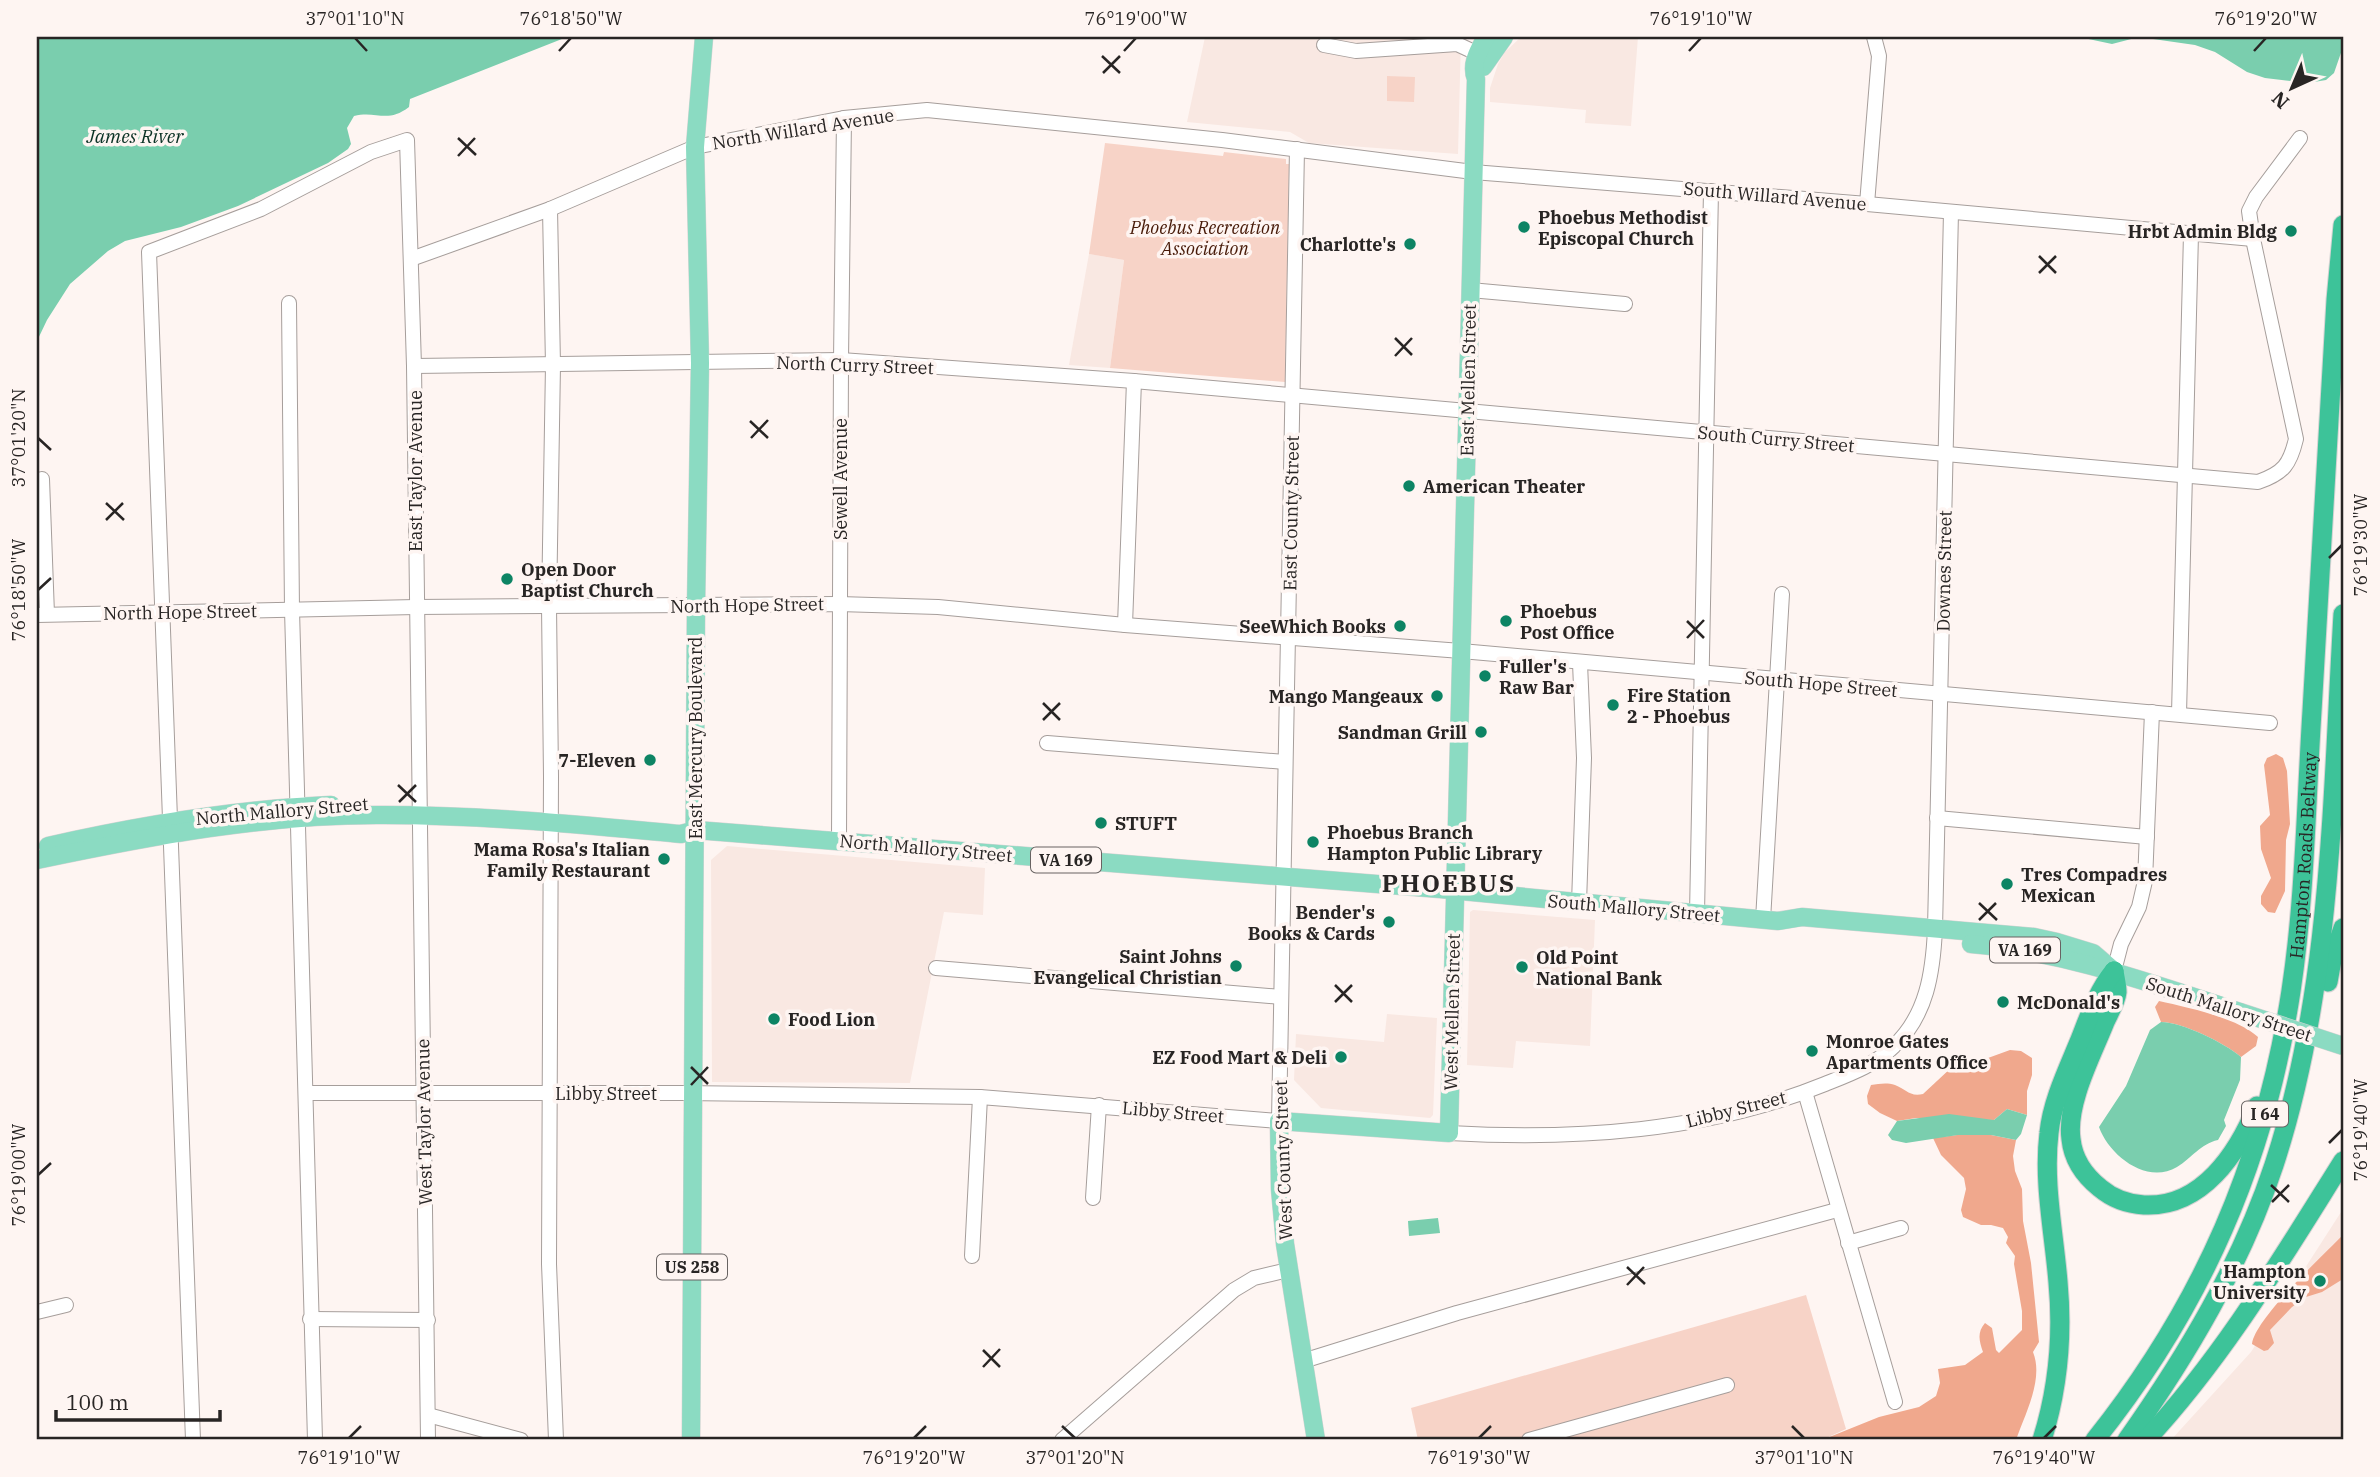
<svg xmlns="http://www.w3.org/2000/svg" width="2380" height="1477" font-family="'IBM Plex Serif',serif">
	<rect width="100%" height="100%" fill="#fef5f2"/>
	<!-- built -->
	<g fill="#f9e8e2">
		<path d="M1205,37H1461L1458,154L1309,143L1290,132L1187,122Z"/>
		<path d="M1521,37H1638L1631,126L1585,123L1586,110L1490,102V88L1498,64L1505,52Z"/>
		<path d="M1089,254L1124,260L1110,368L1069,365Z"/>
		<path d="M727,846L985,868L983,915L944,912L910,1083L712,1082L711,860Z"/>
		<path d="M1473,910L1595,920L1590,1046L1516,1041L1513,1068L1467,1065L1470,912Z"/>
		<path d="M1387,1014L1437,1018L1433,1115L1430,1118L1321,1108L1294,1080L1296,1034L1384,1042Z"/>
		<path d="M2343,1209V1440H2171L2251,1352Z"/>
	</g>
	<!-- green -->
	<g fill="#f7d3c7">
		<path d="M1387,76L1415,77L1414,102L1387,101Z"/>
		<path d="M1105,143L1223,156L1224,152L1286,159V164H1289L1285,382L1110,368L1124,260L1089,254Z"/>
		<path d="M1806,1295L1846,1429L1822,1440H1418L1411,1408Z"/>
	</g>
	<!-- forest -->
	<g fill="#f0a88d">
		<path d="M2276,754L2283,758L2287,771L2290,824L2286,840L2285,891L2275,913L2268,912L2261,904V896L2271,878L2261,849L2260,826L2270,815L2264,765L2267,758Z"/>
		<path d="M2159,1001C2186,1007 2238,1018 2258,1037L2256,1046L2241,1057C2225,1043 2182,1022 2161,1022L2155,1007Z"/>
		<path d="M2010,1050L2021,1051L2032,1058V1075L2027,1091V1115L2007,1109L1994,1120L1916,1118L1897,1121L1880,1113L1868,1104L1867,1096L1871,1085C1879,1084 1886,1082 1895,1085C1906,1089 1909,1097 1923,1094L1952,1067L1977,1062Z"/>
		<path d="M1957,1135H1991L2016,1140L2013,1156L2015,1171L2022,1189L2023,1221L2031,1263L2039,1342L2033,1352C2044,1379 2025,1414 2016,1440H1822L1879,1417L1919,1407L1936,1396L1940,1383L1938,1369L1965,1365L1983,1352C1979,1341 1977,1332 1985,1323L1992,1328L1996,1350L1999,1353L2022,1330V1311L2014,1264L2015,1256L2006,1243L2008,1237L2003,1228L1991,1225H1981L1963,1217L1961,1210L1966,1189L1964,1178L1941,1155L1933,1138Z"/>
		<path d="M2343,1235V1279L2322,1292L2306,1297L2292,1307L2270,1330L2274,1343L2268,1350L2264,1351L2252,1344C2255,1319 2323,1255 2343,1235Z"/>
	</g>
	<!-- water -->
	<g fill="#7aceae">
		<path d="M37,37H567L410,99L409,107C387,124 376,110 354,116L347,128L351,144L348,149L328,163L238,206L181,227L125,241L108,251L70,284L47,320L37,341Z"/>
		<path d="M2079,37H2343V47L2334,73L2326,80L2308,83L2265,78L2247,72L2215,52L2195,45L2139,37L2112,44Z"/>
		<path d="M2161,1022C2182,1022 2225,1043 2241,1057L2240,1080L2224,1120L2226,1126L2218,1140C2200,1144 2192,1158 2177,1167C2146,1185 2109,1155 2099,1127L2126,1086L2150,1030Z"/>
		<path d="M2007,1109L2027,1115L2021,1134L2016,1140L1991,1135H1958L1906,1143L1892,1140L1888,1135L1897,1121L1949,1114L1994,1120Z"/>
		<path d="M1438,1218L1440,1233L1409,1236L1408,1221Z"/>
	</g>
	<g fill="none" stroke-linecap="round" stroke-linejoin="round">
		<defs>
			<g id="minor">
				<path d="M1324,45L1356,51L1457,44L1487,58"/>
				<path d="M1867,204L1879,56L1874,37"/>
				<path d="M550,209L553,365L549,606L551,776L549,1264L556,1440"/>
				<path d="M411,259L550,209L695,147L844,118L927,110L1222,140L1473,172L1867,204L2253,239"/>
				<path d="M1470,290L1625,304"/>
				<path d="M289,303L292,610L315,1440"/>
				<path d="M414,366L841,360L1134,381L2258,482C2284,473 2290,464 2296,439L2253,239L2249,211L2256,197L2300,138"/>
				<path d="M42,479L47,614"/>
				<path d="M37,615L416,607L839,604L938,607L1125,625L1461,651L2270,723"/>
				<path d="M1125,625L1134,381"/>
				<path d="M2179,714L2191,234"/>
				<path d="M1047,743L1285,762"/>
				<path d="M1937,818L2147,837"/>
				<path d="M839,841L841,360L844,118"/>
				<path d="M1579,903L1584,758L1580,663"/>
				<path d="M1697,914L1711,191"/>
				<path d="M1763,920L1782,594"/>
				<path d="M936,968L1281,997"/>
				<path d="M2114,971L2121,944L2139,907L2145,881L2152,712"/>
				<path d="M1805,1092L1895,1402"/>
				<path d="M307,1093H682L980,1097L1279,1121L1297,149"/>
				<path d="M1449,1133C1575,1140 1707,1132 1825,1084C1850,1074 1875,1065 1894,1046C1927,1015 1933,972 1935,929L1951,212"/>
				<path d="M1093,1198L1099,1105"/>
				<path d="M1848,1243L1901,1228"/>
				<path d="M972,1256L980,1097"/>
				<path d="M37,1312L66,1305"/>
				<path d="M310,1319L428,1320"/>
				<path d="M1303,1361L1457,1313L1837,1210"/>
				<path d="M428,1415L521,1440"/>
				<path d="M193,1440L149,252L261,209L371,152L407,140L414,366L428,1440"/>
				<path d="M1062,1440L1234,1290L1254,1278L1288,1270"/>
				<path d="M1529,1440L1727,1385"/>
			</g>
			<g id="major">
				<path d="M1483,67L1504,37"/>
				<path d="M48,846C141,825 236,809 331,805"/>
				<path d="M37,860C151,836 267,814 384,815C484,815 582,825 681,834L696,830L1440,889L1778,921L1802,917L2034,937L2057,942L2093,953L2114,971"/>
				<path d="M1971,944C2066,952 2150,983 2240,1012"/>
				<path d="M691,1440L696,606L700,363L695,147L704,37"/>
				<path d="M1316,1440L1285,1244L1280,1189L1279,1121L1449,1133L1476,79C1470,64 1479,50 1486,37"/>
			</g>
			<g id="highway">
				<path d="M2114,971C2115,978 2117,986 2117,992C2116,1002 2109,1013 2105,1022C2092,1055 2066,1103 2071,1139C2073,1159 2085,1176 2100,1188C2113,1199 2128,1204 2144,1205C2202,1208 2238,1153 2257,1106"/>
				<path d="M2328,982L2332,960L2343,928"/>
				<path d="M2042,1440C2058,1389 2063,1336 2058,1282C2054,1233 2043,1182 2049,1133C2052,1102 2067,1071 2079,1042C2089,1017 2097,992 2114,971"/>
				<path id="s1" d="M2095,1440C2202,1306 2265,1161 2291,991C2305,899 2306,804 2312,711C2320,574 2328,437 2336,300L2343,225"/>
				<path d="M2127,1440C2187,1355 2241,1265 2274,1165C2332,988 2332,798 2343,614"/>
				<path d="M2146,1440C2224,1356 2282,1258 2343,1161"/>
			</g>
		</defs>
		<!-- minor casing -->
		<use href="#minor" stroke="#a69e9b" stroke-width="16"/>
		<!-- major casing -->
		<use href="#major" stroke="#d4d3d3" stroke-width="19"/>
		<!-- highway casing -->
		<use href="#highway" stroke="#d4d3d3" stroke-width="21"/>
		<!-- minor -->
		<use href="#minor" stroke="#fff" stroke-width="14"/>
		<!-- major -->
		<use href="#major" stroke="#8bdbc2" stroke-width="18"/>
		<!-- highway -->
		<use href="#highway" stroke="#3dc399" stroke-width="19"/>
		<defs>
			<path id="major-bridge" d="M2240,1012L2343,1046"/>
		</defs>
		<!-- major-bridge casing -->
		<use href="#major-bridge" stroke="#d4d3d3" stroke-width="19" stroke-linecap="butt"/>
		<!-- major-bridge -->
		<use href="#major-bridge" stroke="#8bdbc2" stroke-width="18"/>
	</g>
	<!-- ticks -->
	<path fill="none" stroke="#282524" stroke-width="2.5" d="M355,38L367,51M559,51L571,38M1124,51L1136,38M1689,51L1701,38M2254,51L2266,38M1102,56L1120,73M1103,73L1120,56M458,138L476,155M458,156L475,138M2039,256L2056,273M2039,273L2056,256M1395,338L1412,355M1395,356L1412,338M750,421L768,438M38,438L51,450M751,438L768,420M106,503L124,520M106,520L123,503M2329,558L2342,545M38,590L51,578M1687,621L1704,638M1687,638L1704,620M1043,703L1060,720M1043,720L1060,703M398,785L416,802M399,802L416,785M1979,903L1997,920M1979,920L1996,903M1335,985L1352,1002M1335,1002L1352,985M691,1067L708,1084M691,1085L708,1067M2329,1143L2342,1130M38,1175L51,1163M2271,1185L2289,1202M2272,1202L2289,1185M1627,1267L1645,1284M1627,1285L1644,1267M983,1350L1000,1367M983,1367L1000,1349M1062,1426L1075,1438M1792,1426L1804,1438M349,1438L361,1426M914,1438L926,1426M1479,1438L1491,1426M2044,1438L2056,1426"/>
	<!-- markers -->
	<g fill="#0d8464" stroke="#fef5f2" stroke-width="2.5">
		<circle cx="1524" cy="227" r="7"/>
		<circle cx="2291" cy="231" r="7"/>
		<circle cx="1410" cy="244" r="7"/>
		<circle cx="1409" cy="486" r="7"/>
		<circle cx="507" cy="579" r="7"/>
		<circle cx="1506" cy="621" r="7"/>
		<circle cx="1400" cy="626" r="7"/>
		<circle cx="1485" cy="676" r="7"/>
		<circle cx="1437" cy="696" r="7"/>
		<circle cx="1613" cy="705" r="7"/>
		<circle cx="1481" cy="732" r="7"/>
		<circle cx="650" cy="760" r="7"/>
		<circle cx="1101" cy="823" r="7"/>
		<circle cx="1313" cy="842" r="7"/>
		<circle cx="664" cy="859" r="7"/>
		<circle cx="2007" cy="884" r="7"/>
		<circle cx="1389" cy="922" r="7"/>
		<circle cx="1236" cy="966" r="7"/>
		<circle cx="1522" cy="967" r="7"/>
		<circle cx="2003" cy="1002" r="7"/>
		<circle cx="774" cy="1019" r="7"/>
		<circle cx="1812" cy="1051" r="7"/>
		<circle cx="1341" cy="1057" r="7"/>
		<circle cx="2320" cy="1281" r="7"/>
	</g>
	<g text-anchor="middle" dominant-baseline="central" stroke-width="7" stroke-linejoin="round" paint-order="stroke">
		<!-- shield labels -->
		<g fill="#fef5f2" stroke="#686362" stroke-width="2">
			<rect x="1031" y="847.5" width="70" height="25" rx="5"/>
			<rect x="1990" y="937.5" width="70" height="25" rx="5"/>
			<rect x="2242" y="1101.5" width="46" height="25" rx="5"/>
			<rect x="657" y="1254.5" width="70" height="25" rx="5"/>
		</g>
		<g font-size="16" font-weight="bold" fill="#282524">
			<text x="1066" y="860">VA 169</text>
			<text x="2025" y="950">VA 169</text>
			<text x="2265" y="1114">I 64</text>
			<text x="692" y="1267">US 258</text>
		</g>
		<!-- street labels -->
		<g font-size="18" fill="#282524" stroke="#fef5f2">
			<text transform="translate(803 129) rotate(-9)">North Willard Avenue</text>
			<text transform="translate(1775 196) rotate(5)">South Willard Avenue</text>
			<text transform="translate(855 365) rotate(2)">North Curry Street</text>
			<text transform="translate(1468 380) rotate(-89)">East Mellen Street</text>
			<text transform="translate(1776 439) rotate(5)">South Curry Street</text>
			<text transform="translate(415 471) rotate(-90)">East Taylor Avenue</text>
			<text transform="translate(840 479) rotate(-90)">Sewell Avenue</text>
			<text transform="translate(1291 513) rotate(-89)">East County Street</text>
			<text transform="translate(1944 571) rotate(-89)">Downes Street</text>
			<text transform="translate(747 605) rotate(-1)">North Hope Street</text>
			<text transform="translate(180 612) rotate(-1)">North Hope Street</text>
			<text transform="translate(1821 684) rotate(5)">South Hope Street</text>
			<text transform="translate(695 738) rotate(-90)">East Mercury Boulevard</text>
			<text transform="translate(282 811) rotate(-5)">North Mallory Street</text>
			<text transform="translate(926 848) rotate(5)">North Mallory Street</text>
			<text stroke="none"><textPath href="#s1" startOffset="632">Hampton Roads Beltway</textPath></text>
			<text transform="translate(1634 908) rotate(5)">South Mallory Street</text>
			<text transform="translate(2229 1009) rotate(18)">South Mallory Street</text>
			<text transform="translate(1452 1012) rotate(-89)">West Mellen Street</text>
			<text x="606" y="1093">Libby Street</text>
			<text transform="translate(1736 1109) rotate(-14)">Libby Street</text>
			<text transform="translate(1173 1112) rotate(5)">Libby Street</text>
			<text transform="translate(424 1122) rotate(-91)">West Taylor Avenue</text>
			<text transform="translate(1283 1160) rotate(-92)">West County Street</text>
		</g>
		<!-- poi labels -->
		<g font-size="18" font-weight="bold" fill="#282524" stroke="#fef5f2" text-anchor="start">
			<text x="1538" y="217">Phoebus Methodist<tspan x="1538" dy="21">Episcopal Church</tspan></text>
			<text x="2277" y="231" text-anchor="end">Hrbt Admin Bldg</text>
			<text x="1396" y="244" text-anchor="end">Charlotte's</text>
			<text x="1423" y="486">American Theater</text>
			<text x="521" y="569">Open Door<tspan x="521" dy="21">Baptist Church</tspan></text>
			<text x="1520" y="611">Phoebus<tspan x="1520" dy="21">Post Office</tspan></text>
			<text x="1386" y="626" text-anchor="end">SeeWhich Books</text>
			<text x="1499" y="666">Fuller's<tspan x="1499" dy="21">Raw Bar</tspan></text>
			<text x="1627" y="695">Fire Station<tspan x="1627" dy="21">2 - Phoebus</tspan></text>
			<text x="1423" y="696" text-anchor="end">Mango Mangeaux</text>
			<text x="1467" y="732" text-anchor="end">Sandman Grill</text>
			<text x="636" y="760" text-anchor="end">7-Eleven</text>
			<text x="1115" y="823">STUFT</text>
			<text x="1327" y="832">Phoebus Branch<tspan x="1327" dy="21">Hampton Public Library</tspan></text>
			<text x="650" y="849" text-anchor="end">Mama Rosa's Italian<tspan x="650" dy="21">Family Restaurant</tspan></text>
			<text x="2021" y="874">Tres Compadres<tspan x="2021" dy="21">Mexican</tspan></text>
			<text x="1375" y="912" text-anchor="end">Bender's<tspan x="1375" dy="21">Books &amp; Cards</tspan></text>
			<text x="1222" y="956" text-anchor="end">Saint Johns<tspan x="1222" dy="21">Evangelical Christian</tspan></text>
			<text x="1536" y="957">Old Point<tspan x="1536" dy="21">National Bank</tspan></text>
			<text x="2017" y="1002">McDonald's</text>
			<text x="788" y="1019">Food Lion</text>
			<text x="1826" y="1041">Monroe Gates<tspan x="1826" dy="21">Apartments Office</tspan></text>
			<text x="1327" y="1057" text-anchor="end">EZ Food Mart &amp; Deli</text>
			<text x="2306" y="1271" text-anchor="end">Hampton<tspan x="2306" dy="21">University</tspan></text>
		</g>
		<!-- park labels -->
		<g font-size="18" font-style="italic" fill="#471a08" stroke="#fef5f2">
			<text x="1205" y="227">Phoebus Recreation<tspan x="1205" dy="21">Association</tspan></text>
		</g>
		<!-- water labels -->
		<g font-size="19" font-style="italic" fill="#0b3225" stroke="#fef5f2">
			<text x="135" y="136">James River</text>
		</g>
		<!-- district labels -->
		<g font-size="24" font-weight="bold" letter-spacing="2" fill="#282524" stroke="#fef5f2">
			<text x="1449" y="883">PHOEBUS</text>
		</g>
	</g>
	<!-- border -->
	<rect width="2380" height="1477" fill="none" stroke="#fef5f2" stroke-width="77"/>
	<!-- north arrow -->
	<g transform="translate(2292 88) rotate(224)" stroke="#fef5f2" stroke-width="5" paint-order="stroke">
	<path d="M0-5L12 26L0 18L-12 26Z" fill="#282524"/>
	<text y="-10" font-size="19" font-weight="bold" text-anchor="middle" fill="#282524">N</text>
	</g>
	<!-- scale -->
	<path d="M56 1410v10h164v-10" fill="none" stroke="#282524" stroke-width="3.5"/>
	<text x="66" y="1410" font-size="21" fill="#282524" stroke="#fef5f2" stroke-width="5" paint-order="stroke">100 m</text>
	<rect x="38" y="38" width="2304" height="1400" fill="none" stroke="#282524" stroke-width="2.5"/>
	<g font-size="18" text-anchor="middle" fill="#282524">
		<text x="355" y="25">37°01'10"N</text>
		<text x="571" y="25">76°18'50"W</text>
		<text x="1136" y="25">76°19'00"W</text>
		<text x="1701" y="25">76°19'10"W</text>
		<text x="2266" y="25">76°19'20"W</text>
		<text transform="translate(19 438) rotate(-90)" y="6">37°01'20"N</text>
		<text transform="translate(2361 545) rotate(-90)" y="6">76°19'30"W</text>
		<text transform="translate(19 590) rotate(-90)" y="6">76°18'50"W</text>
		<text transform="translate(2361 1130) rotate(-90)" y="6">76°19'40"W</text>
		<text transform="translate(19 1175) rotate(-90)" y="6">76°19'00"W</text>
		<text x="349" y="1464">76°19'10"W</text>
		<text x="914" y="1464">76°19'20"W</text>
		<text x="1075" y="1464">37°01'20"N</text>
		<text x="1479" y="1464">76°19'30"W</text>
		<text x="1804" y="1464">37°01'10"N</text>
		<text x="2044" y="1464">76°19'40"W</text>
	</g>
</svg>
